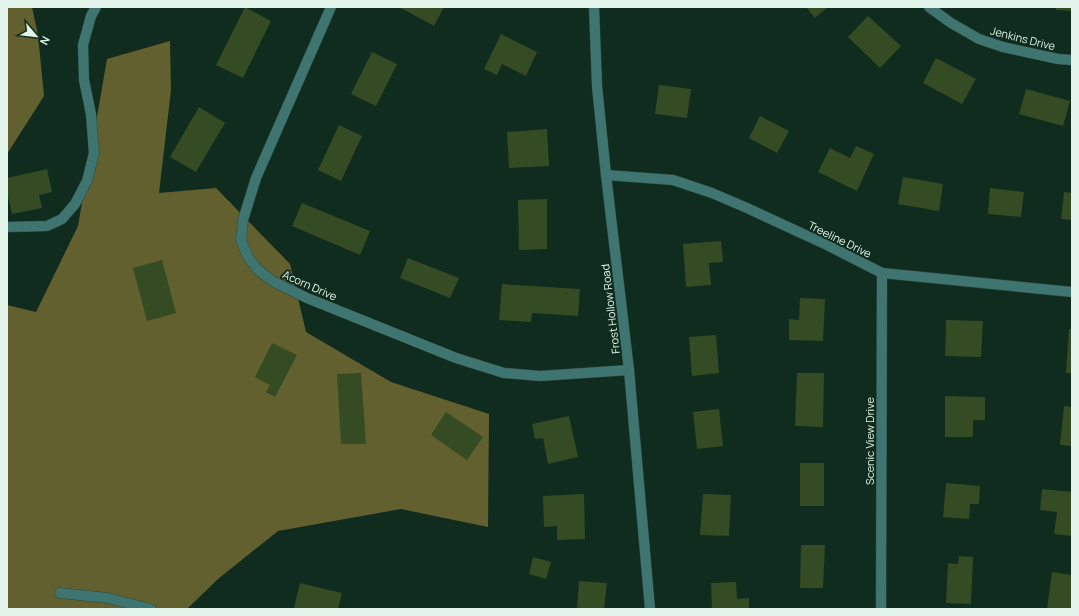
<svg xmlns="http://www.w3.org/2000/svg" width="1079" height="616" font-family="Manrope,sans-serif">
	<rect width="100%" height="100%" fill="#0f2c1e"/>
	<!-- forest -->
	<g fill="#63602f">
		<path d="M7,7H32L38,35L44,96L7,154Z"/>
		<path d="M170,41L171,90L159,193L216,188L290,264L306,332L391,382L489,414L488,527L401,509L278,531L218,579L187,609H7V305L36,312L78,226L107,59Z"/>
	</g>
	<!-- building -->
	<g fill="#344b23">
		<path d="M245,7L271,21L243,78L216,65Z"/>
		<path d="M399,7H444L434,26Z"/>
		<path d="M806,7H828L815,18Z"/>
		<path d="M1056,7H1072V11L1056,10Z"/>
		<path d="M868,16L901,46L880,68L848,37Z"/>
		<path d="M501,34L537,52L526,76L502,64L497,75L484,69Z"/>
		<path d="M372,52L397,64L376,106L351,94Z"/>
		<path d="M936,58L976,79L962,104L923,83Z"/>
		<path d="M659,85L691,89L687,118L655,114Z"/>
		<path d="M1026,89L1070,101L1063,126L1019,114Z"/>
		<path d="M199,107L225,123L196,172L170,157Z"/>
		<path d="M760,116L789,131L777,153L749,138Z"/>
		<path d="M339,125L362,136L341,181L318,170Z"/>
		<path d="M547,129L549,166L509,168L507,132Z"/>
		<path d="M856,146L874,154L857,191L818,172L830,148L850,158Z"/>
		<path d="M47,169L52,192L39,195L42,208L12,214L7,192V178Z"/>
		<path d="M903,177L943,184L939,211L898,204Z"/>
		<path d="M990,188L1024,192L1021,217L988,214Z"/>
		<path d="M1064,192L1072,193V220L1061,219Z"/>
		<path d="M547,199V249L519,250L518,200Z"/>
		<path d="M302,203L370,231L360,255L292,226Z"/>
		<path d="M721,241L723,262L709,263L711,285L686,287L683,244Z"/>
		<path d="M408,258L459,278L450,298L400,278Z"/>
		<path d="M162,260L176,313L147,321L133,268Z"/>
		<path d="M502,284L580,289L578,316L532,313L531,322L499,320Z"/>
		<path d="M800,298L825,299L823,341L789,340V319L799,320Z"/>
		<path d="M946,320L983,321L981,357L945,356Z"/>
		<path d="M1069,329H1072V373H1066Z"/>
		<path d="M716,335L719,373L692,376L689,337Z"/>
		<path d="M272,343L297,355L275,397L266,392L270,385L255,377Z"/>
		<path d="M361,373L366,444H341L337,374Z"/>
		<path d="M797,373H824L823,427L795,426Z"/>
		<path d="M945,396L985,397V420H973V437H945Z"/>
		<path d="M1064,406L1072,407V446L1060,445Z"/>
		<path d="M719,409L723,446L697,449L693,412Z"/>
		<path d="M446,412L483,437L467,460L431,435Z"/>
		<path d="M569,416L578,457L548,464L543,438L535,439L532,424Z"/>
		<rect x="800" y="463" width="24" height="43"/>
		<path d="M946,483L980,486L979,504H970L969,519L943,517Z"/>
		<path d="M1042,489L1072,492V536L1054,534L1057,512L1040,510Z"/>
		<path d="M584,494L585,539L557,540V526L544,527L543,496Z"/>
		<path d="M703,494L731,495L729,536L700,535Z"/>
		<path d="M801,545H825L823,588H800Z"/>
		<path d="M959,556L973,557L971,604L946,603L948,563L958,564Z"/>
		<path d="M533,557L551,562L546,579L529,574Z"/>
		<path d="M1052,572L1072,575L1071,609H1047Z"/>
		<path d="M579,581L607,583L604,609H577Z"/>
		<path d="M736,582L737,599L749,598V609H712L711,583Z"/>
		<path d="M300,583L342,593L338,609L294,608Z"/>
	</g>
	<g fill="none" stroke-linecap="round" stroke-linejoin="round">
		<defs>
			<g id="minor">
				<path d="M331,7L256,178L243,220L241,240L248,257L258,270L274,282L307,298L456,358L504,373L540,376L629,370"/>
				<path d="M594,7L597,86L606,175L629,370L650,609"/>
				<path d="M929,7L951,23L979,39L1003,47L1058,59L1072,60"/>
				<path d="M606,175L673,180L712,193L747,208L827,245L882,273L1072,292"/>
				<path d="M7,227L47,226L62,219L75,204L87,181L94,153L91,114L84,80L83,45L91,16L96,7"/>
				<path d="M60,593L108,598L151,609"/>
				<path d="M881,609L882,273"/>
			</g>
		</defs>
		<!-- minor casing -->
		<use href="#minor" stroke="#2d483b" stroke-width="11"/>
		<!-- minor -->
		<use href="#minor" stroke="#3f7570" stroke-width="10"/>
	</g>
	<g text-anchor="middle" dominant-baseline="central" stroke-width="4" stroke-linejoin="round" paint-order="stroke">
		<!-- street labels -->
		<g font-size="11" fill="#e3f4ea" stroke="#0f2c1e">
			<text transform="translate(1023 38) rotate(14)">Jenkins Drive</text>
			<text transform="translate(840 239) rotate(26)">Treeline Drive</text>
			<text transform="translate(310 285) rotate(24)">Acorn Drive</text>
			<text transform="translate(610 309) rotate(-97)">Frost Hollow Road</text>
			<text transform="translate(869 441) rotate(-90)">Scenic View Drive</text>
		</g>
	</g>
	<!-- border -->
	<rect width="1079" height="616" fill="none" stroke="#e3f4ea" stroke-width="16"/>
	<!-- north arrow -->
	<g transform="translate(36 36) rotate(118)" stroke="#0f2c1e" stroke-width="3" paint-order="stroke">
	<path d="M0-3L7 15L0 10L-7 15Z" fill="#e3f4ea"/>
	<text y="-6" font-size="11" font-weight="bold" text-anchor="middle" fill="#e3f4ea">N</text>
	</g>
</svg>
